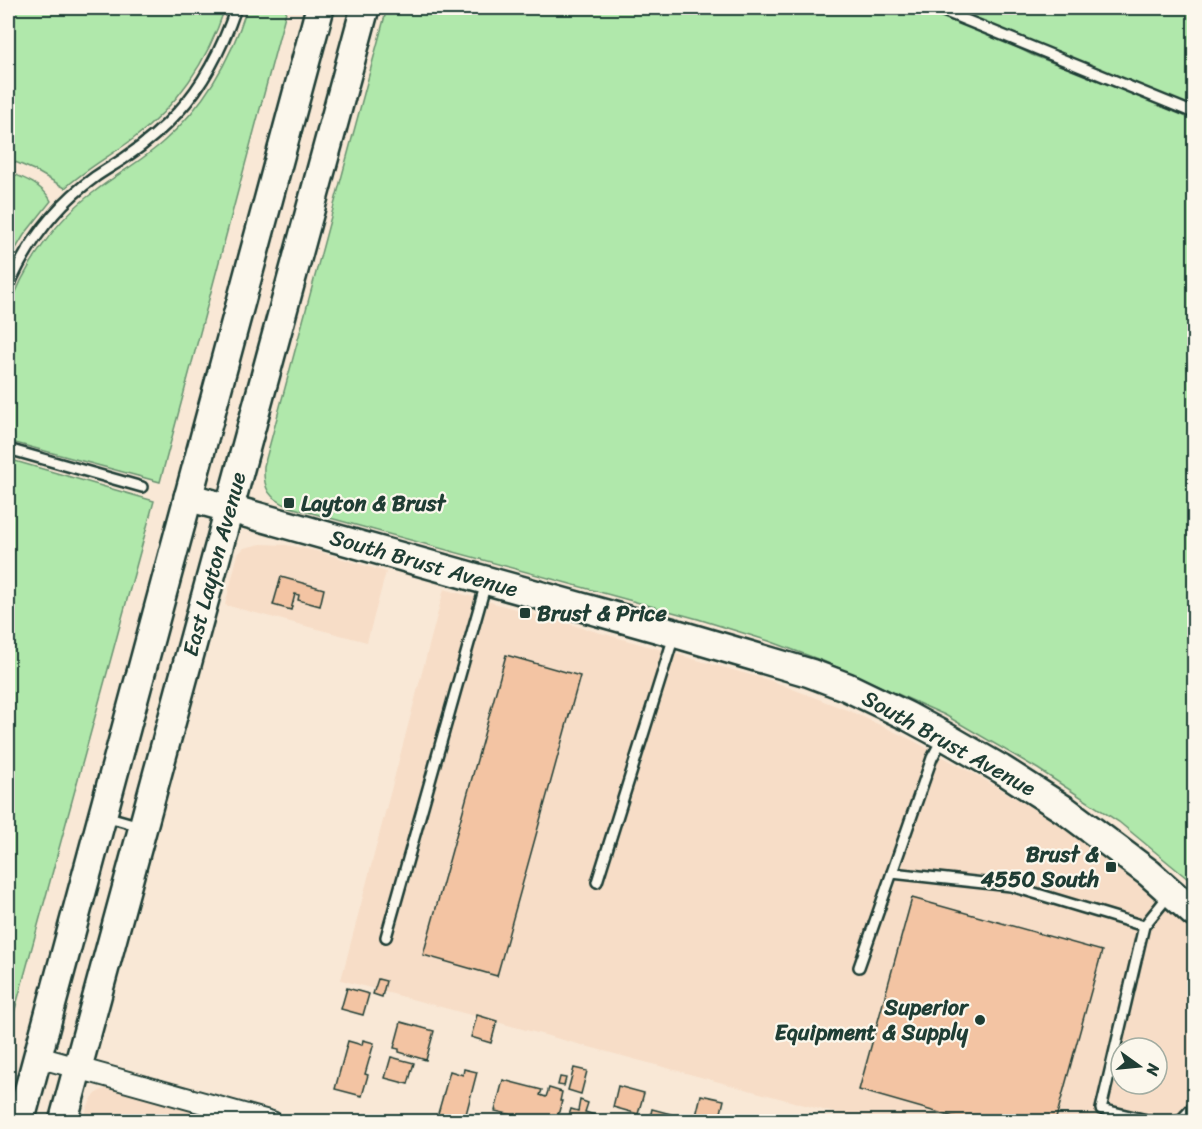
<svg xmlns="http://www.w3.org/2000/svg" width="1202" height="1129" font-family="Sriracha,sans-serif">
	<rect width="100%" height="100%" fill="#f9e8d6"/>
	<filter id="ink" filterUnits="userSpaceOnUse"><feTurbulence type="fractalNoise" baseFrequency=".0167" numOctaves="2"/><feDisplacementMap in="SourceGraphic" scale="12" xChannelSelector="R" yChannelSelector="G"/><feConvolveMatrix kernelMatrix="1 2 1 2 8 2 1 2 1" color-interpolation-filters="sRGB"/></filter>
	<g filter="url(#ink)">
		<!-- built -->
		<g fill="#f7ddc7" fill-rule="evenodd">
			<path d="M261,544L286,545L313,550L386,572L367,642L225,605L238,554L244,548Z"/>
			<path d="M444,589L772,681L852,712L912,740L987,781L1048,818L1097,852L1179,918L1194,933V1121H864L341,980ZM1121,1048H1157V1084H1121Z"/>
			<path d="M106,1088L213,1114L211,1121L83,1122L87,1108L92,1098L98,1092Z"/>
		</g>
		<!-- green -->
		<g fill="#b0e8ab" stroke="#689270" stroke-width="1.5">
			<path d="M8,8H225C208,60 177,106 133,139C110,156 86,169 65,188L34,170L8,159Z"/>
			<path d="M247,8H287L160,482L8,441C7,410 8,380 8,349C8,338 5,324 8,313C21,270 57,218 94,192C117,174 142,161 164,141C205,105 231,59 247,8Z"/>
			<path d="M387,8H924L1005,41L1032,55L1109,83L1194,117V884L1119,822L1038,769L945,715L823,661L769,641L698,619L290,507C269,498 263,490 264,466Z"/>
			<path d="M947,8H1194V109Z"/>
			<path d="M8,172C24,178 43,185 51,201L24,235L8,262Z"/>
			<path d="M8,459L154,501L8,1035Z"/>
		</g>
		<!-- building -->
		<g fill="#f3c4a3" stroke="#1f3d34" stroke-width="1.5">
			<path d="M281,577L324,589L320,606L298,600L299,595L295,594L291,610L273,605Z"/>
			<path d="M506,655L580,676L497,976L423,955Z"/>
			<path d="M912,898L1102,951L1055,1122H971L859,1090Z"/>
			<path d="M378,979L386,981L382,997L373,994Z"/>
			<path d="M347,988L369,994L363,1015L341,1009Z"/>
			<path d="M477,1015L497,1021L491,1043L471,1037Z"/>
			<path d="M401,1022L434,1031L426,1060L399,1052V1049L394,1048Z"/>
			<path d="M363,1040L374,1043L365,1074L368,1075L362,1096L335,1089L348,1041L362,1045Z"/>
			<path d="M391,1057L414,1063L408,1084L385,1078Z"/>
			<path d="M574,1068L587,1071L581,1094L568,1090Z"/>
			<path d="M464,1069L477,1072L464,1122H455L437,1117L450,1071L463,1075Z"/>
			<path d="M560,1077L566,1078L564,1086L558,1085Z"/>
			<path d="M503,1080L542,1090L540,1095L546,1097L549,1088L562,1092L560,1101H562L556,1122H547L535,1117L534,1120L495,1111Z"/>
			<path d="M618,1086L644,1093L638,1114L613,1107Z"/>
			<path d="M701,1095L724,1100L719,1121L696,1116Z"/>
			<path d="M580,1100L588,1103L585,1112L601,1117L600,1122H567L571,1109L578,1111Z"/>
			<path d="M652,1109L671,1114L669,1122H649Z"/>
		</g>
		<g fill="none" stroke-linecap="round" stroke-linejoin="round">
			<defs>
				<g id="lane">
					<path d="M936,8L1194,113"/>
					<path d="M8,288C27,244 56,205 95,177C105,170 116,164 126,157C145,144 163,129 178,112C206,82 223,46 236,8"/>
					<path d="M8,449L142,487"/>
					<path d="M105,816L140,826"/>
					<path d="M892,873L1011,886L1144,926"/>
					<path d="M597,882L674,636"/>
					<path d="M386,937L486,583"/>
					<path d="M859,967L932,758L943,738"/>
					<path d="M1155,1122L1101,1109L1144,926L1170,894"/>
					<path d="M1179,1122L1194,1106"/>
				</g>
				<path id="street" d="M38,1057L272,1122"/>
				<g id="secondary">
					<path d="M188,497L674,633L810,673L847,687L907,716L944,736L1001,769L1065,810L1149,873L1194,913"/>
					<path d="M20,1122L320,8"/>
					<path d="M63,1122L365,8"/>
				</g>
			</defs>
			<!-- lane casing -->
			<use href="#lane" stroke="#1f3d34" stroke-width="14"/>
			<!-- street casing -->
			<use href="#street" stroke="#1f3d34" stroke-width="24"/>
			<!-- secondary casing -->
			<use href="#secondary" stroke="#1f3d34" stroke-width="32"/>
			<!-- lane -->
			<use href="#lane" stroke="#fbf7ec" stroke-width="9"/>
			<!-- street -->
			<use href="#street" stroke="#fbf7ec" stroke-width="20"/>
			<!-- secondary -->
			<use href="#secondary" stroke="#fbf7ec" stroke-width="27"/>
		</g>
	</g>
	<!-- markers -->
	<g fill="#1f3d34" stroke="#fbf7ec" stroke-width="2">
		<rect x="283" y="497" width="12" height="12" rx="3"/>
		<rect x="519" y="607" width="12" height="12" rx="3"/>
		<rect x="1105" y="861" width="12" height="12" rx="3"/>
		<circle cx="980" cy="1020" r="6"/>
	</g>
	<g text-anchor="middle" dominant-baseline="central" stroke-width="4.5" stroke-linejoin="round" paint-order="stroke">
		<!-- poi labels -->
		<g font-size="22" font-weight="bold" fill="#1f3d34" stroke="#fbf7ec" text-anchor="start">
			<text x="301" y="503">Layton &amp; Brust</text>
			<text x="537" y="613">Brust &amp; Price</text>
			<text x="1099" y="854" text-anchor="end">Brust &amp;<tspan x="1099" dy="25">4550 South</tspan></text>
			<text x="968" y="1007" text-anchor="end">Superior<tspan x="968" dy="25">Equipment &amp; Supply</tspan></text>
		</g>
		<!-- street labels -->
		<g font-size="22" fill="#1f3d34" stroke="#fbf7ec">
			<text transform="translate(424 563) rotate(16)">South Brust Avenue</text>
			<text transform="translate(214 564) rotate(-75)">East Layton Avenue</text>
			<text transform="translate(949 743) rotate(29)">South Brust Avenue</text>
		</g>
	</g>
	<!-- margin -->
	<rect width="1202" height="1129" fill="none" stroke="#fbf7ec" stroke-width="30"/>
	<rect x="15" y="15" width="1172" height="1099" fill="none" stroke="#1f3d34" stroke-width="2" filter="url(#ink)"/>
	<!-- north arrow -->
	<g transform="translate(1139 1066) rotate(105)"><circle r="28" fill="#fbf7ec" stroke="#a3ada2" stroke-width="1.5"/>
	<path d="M0-4.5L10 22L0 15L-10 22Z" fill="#1f3d34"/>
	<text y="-9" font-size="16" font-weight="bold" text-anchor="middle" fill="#1f3d34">N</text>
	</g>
</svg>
